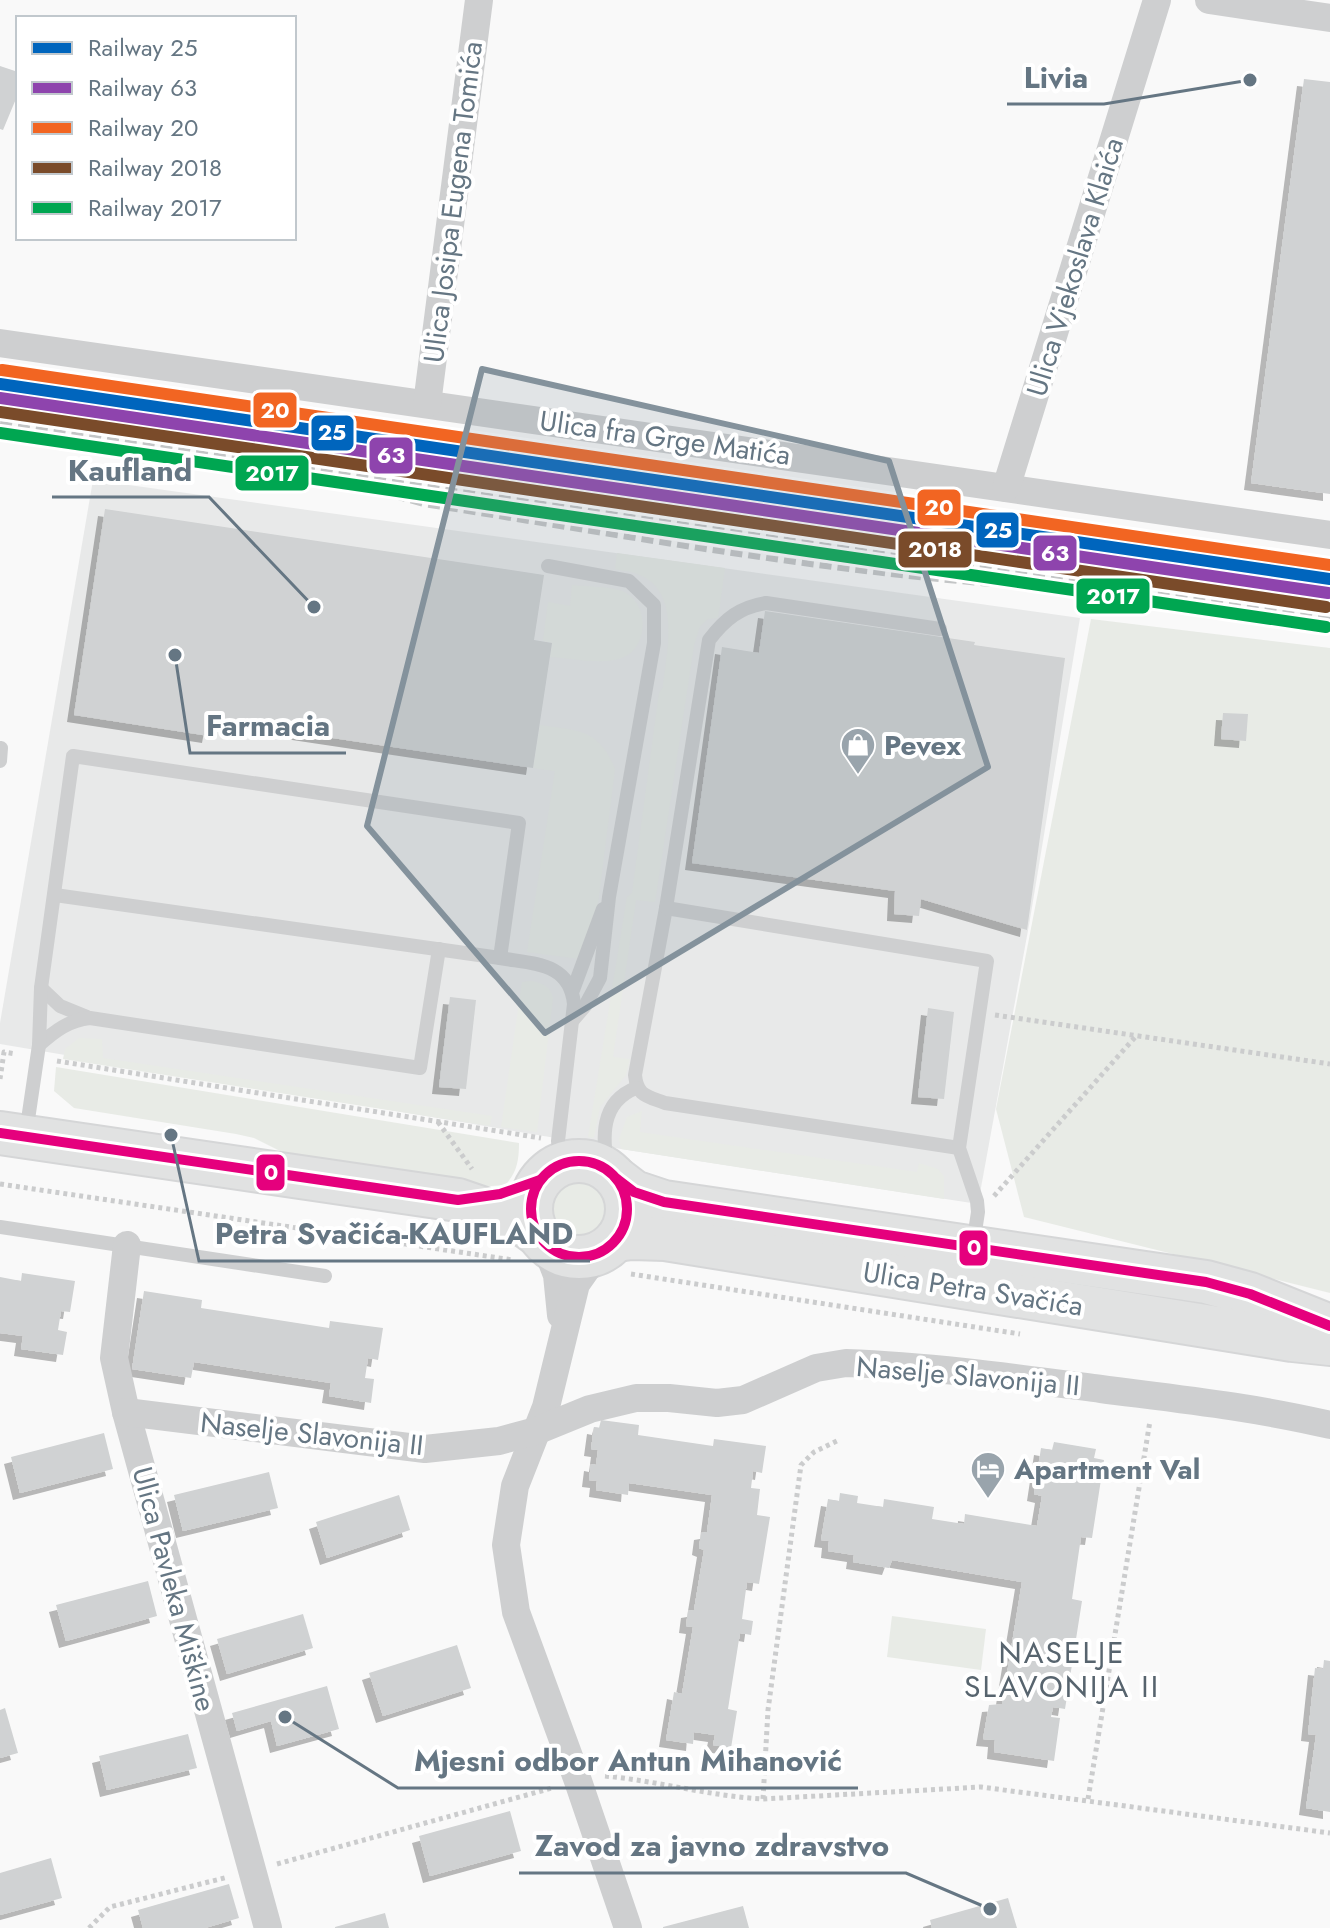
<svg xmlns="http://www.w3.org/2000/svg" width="1330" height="1928" font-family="Jost,sans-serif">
	<defs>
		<filter id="shadow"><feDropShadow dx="-7" dy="7" stdDeviation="0" flood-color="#0004"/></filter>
	</defs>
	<rect width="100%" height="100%" fill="#f9f9f9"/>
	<!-- built -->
	<path fill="#e8e9e9" d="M93,480L1080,618L1029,925L978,1204L621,1149L0,1044V1023Z"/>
	<!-- green -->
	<g fill="#e8ebe6">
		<path d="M617,553L725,568L718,618L708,619L700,626L694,645L655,902L636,900L613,1057L630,1059L626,1075L600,1107L594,1138L588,1137L627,897L632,893L659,693L663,687C666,653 682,593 640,575C632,571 623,571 615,569Z"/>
		<path d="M572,585C588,587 607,586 622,591C648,601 650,645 624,657C604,666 572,658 550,657L552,643L543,641L548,602L570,606Z"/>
		<path d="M1091,619L1330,648V1293L1024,1217L996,1109Z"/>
		<path d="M540,725C579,731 599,729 615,769L597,911L580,959L527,952L555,771L533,768Z"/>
		<path d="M532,981C543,984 550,986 553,998L537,1132L501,1127L522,982Z"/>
		<path d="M79,1038L102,1039L103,1058L492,1116L490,1126L63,1059L65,1049Z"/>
		<path d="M56,1067L519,1143C519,1160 517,1173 505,1185L478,1187L290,1156L254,1138L236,1134L74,1108L54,1091Z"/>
		<path d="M642,1111L640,1132L917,1172L919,1163L938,1169L944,1176V1199L621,1149L619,1139L627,1117Z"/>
		<circle cx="577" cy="1206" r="30"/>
		<path d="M892,1616L986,1629L981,1670L887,1657Z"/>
	</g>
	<!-- building -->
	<g fill="#d0d2d3" filter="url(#shadow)">
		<path d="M0,66L18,72V94L3,130L0,129Z"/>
		<path d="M1304,79L1330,82V494L1251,483Z"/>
		<path d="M105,509L544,575L534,640L552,643L533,768L212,720L209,736L74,715Z"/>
		<path d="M765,611L975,642L974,645L1065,658L1027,930L921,899L919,916L894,914L895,891L692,863L722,647L759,653Z"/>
		<path d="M1223,713L1248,714L1246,741L1221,739Z"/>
		<path d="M450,997L476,1000L466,1089L439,1087Z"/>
		<path d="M928,1008L954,1012L944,1099L918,1097Z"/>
		<path d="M22,1273L75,1281L70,1312L61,1311L58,1330L67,1332L63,1355L21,1349L23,1336L0,1333V1277L21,1281Z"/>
		<path d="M144,1291L202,1300L201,1308L329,1328L330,1321L383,1328L378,1360L368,1358L365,1378L374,1379L371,1403L329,1396L331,1383L194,1362L191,1378L132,1369Z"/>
		<path d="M601,1420L639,1425L638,1435L713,1446L714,1439L766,1446L762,1473L753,1471L751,1488L760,1489L757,1515L770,1517L759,1584L747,1582L742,1619L753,1621L751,1635L740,1633L728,1709L737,1711L731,1748L713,1745L715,1735L694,1732L693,1744L666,1740L674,1692L682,1694L693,1627L686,1626L688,1611L694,1610L704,1550L699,1548L701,1533L707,1532L712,1495L629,1483L628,1495L596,1490L597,1481L589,1480L591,1464L596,1465L598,1450L591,1449L594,1427L599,1428Z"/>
		<path d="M104,1433L113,1469L20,1493L11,1457Z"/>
		<path d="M1054,1442L1096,1449L1094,1458L1104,1460L1092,1538L1081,1537L1072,1599L1082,1601L1065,1709L1053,1707L1051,1717L1060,1718L1054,1761L994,1752L995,1740L983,1739L989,1705L1002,1704L1022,1582L892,1560L889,1568L853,1562L854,1555L828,1551L829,1541L821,1540L828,1499L839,1501L840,1493L858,1496L857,1503L883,1507L884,1499L934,1507L932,1519L964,1524L965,1514L1037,1526L1042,1496L1034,1494L1041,1448L1052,1450Z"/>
		<path d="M269,1472L278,1508L183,1531L174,1495Z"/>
		<path d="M399,1495L410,1530L327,1558L316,1522Z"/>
		<path d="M148,1581L157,1616L66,1641L56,1605Z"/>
		<path d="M303,1614L313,1648L227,1674L217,1639Z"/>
		<path d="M457,1645L471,1688L383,1716L369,1673Z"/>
		<path d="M1324,1660L1330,1661V1812L1306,1808L1316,1735L1308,1734L1315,1668L1323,1669Z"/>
		<path d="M327,1686L339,1729L277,1746L271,1721L237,1731L232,1713Z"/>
		<path d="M5,1708L18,1753L0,1758V1710Z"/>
		<path d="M188,1734L197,1768L107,1790L99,1756Z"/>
		<path d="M510,1811L521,1851L430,1876L419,1836Z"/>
		<path d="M51,1858L62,1898L0,1915V1873Z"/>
		<path d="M229,1884L239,1918L205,1928H143L138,1910Z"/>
		<path d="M1008,1898L1017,1928H932L930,1920Z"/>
		<path d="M743,1906L749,1928H663V1927Z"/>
		<path d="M385,1913L389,1928H335V1927Z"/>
	</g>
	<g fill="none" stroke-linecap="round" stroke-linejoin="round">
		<defs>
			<g id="primary">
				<path d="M0,1133L458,1200L519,1221L537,1234"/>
				<circle cx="579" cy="1209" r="48"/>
				<path d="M617,1179L634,1192L664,1202L1206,1282L1250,1294L1330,1326"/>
				<path d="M616,1240L632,1238L665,1239L1292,1340L1330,1344"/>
			</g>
		</defs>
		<!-- primary casing -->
		<use href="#primary" stroke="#d5d6d7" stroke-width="46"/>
		<!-- path -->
		<g stroke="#cbcccd" stroke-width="5" stroke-dasharray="4 4" stroke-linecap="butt">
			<path d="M995,1015L1330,1064"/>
			<path d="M57,1061L541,1138"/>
			<path d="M0,1079L4,1052L16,1054"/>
			<path d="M438,1122L472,1169"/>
			<path d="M0,1184L513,1260"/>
			<path d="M994,1196L1137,1035"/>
			<path d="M631,1274L1020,1334"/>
			<path d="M605,1776C658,1781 709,1796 763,1799L981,1787L1330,1833"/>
			<path d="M763,1799L768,1710L801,1465L814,1452L839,1440"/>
			<path d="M1088,1799L1150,1421"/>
			<path d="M277,1864L552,1788"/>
			<path d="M89,1928L110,1907L228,1877"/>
		</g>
		<!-- service -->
		<g stroke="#cecfd0" stroke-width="14">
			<path d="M548,566L629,581L654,605V643L609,897L600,978L585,1006L573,1020"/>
			<path d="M940,629L766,603C740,607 725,619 709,640L666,908L635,1075C637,1096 647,1096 665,1103L959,1148"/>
			<path d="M0,761L1,748"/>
			<path d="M55,895L500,958C533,964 570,962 574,1004L558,1141L561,1164"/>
			<path d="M666,908L987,961L959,1148L977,1201L978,1212L973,1245"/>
			<path d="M41,988L60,1006L87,1017"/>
			<path d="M573,990L603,909"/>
			<path d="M39,1045C55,1031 69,1020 90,1018L420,1068L439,949"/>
			<path d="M26,1133L39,1045L41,988L73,756L519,823L500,958"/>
			<path d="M608,1171C602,1138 600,1102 636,1088"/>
			<path d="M0,1227L325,1276"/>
		</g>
		<!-- minor -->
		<g stroke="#cecfd0" stroke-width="28">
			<path d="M1209,0L1330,18"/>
			<path d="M0,343L1330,535"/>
			<path d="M427,404L479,0"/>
			<path d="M1006,488L1157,0"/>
			<path d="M545,1244L557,1275L561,1315"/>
			<path d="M127,1245L114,1358L126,1412L268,1928"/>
			<path d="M597,1254L576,1284L546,1407L515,1486L506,1545L516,1612L578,1781L628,1928"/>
			<path d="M126,1412L425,1449L499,1441L536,1431L590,1409L636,1398H669L717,1403L743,1400L816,1368L846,1363C931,1366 1017,1378 1101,1389C1178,1399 1254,1407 1330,1425"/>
		</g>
		<!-- primary -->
		<use href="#primary" stroke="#e1e2e2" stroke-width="42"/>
		<!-- rail -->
		<g stroke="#c3c5c6" stroke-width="6" stroke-dasharray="12 6" stroke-linecap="butt">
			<path d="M121,422L217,448"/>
			<path d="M0,424L1330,620"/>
			<path d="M376,491L424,504C626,536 828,573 1032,587"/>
		</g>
		<defs>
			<g id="bus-1">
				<path d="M0,1133L458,1200L500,1194L540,1180"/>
				<circle cx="579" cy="1209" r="48"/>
				<path d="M617,1179L634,1192L664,1202L1206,1282L1250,1294L1330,1326"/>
			</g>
		</defs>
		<!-- bus-1 casing -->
		<use href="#bus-1" stroke="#fff" stroke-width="16"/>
		<!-- bus-1 -->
		<use href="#bus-1" stroke="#e5007d" stroke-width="10"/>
		<defs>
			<path id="rail-1" d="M0,384L1330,579"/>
			<path id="rail-2" d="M0,398L1328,593"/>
			<path id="rail-3" d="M2,370L1330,565"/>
			<path id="rail-4" d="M0,412L1326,607"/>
			<path id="rail-5" d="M0,433L1326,627"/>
		</defs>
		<!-- rail-1 casing -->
		<use href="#rail-1" stroke="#fff" stroke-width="18"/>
		<!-- rail-2 casing -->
		<use href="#rail-2" stroke="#fff" stroke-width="18"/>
		<!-- rail-3 casing -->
		<use href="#rail-3" stroke="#fff" stroke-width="18"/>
		<!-- rail-4 casing -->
		<use href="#rail-4" stroke="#fff" stroke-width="18"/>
		<!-- rail-5 casing -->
		<use href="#rail-5" stroke="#fff" stroke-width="18"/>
		<!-- rail-1 -->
		<use href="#rail-1" stroke="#0065bd" stroke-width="12"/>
		<!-- rail-2 -->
		<use href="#rail-2" stroke="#8e44ad" stroke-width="12"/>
		<!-- rail-3 -->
		<use href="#rail-3" stroke="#f26522" stroke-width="12"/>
		<!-- rail-4 -->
		<use href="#rail-4" stroke="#7a4b2a" stroke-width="12"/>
		<!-- rail-5 -->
		<use href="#rail-5" stroke="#00a651" stroke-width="12"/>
	</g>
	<!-- marked area -->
	<path fill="#84929c" fill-opacity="0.2" stroke="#84929c" stroke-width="6" stroke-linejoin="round" d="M482,369L889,461L988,767L545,1033L367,826Z"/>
	<!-- icons -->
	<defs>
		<symbol id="shop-pin" viewBox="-11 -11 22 30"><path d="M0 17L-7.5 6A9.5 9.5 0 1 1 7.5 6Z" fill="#99a4ac" stroke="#fff"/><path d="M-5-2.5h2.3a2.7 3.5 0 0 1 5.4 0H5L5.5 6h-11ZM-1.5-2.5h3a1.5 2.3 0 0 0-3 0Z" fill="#fff"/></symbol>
		<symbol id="hotel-pin" viewBox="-11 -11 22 30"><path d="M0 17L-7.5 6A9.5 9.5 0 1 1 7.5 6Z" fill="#99a4ac" stroke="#fff"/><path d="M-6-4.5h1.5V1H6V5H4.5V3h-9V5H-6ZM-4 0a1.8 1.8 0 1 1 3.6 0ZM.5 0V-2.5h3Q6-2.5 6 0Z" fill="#fff"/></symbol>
	</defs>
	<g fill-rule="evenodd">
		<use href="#shop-pin" x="838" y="725" width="40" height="54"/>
		<use href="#hotel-pin" x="968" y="1449" width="40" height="54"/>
	</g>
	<g text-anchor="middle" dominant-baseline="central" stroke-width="8" stroke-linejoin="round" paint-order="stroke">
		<!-- street labels -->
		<g font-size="28" fill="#657683" stroke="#fff">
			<text transform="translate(453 202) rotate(-83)">Ulica Josipa Eugena Tomića</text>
			<text transform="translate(1075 267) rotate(-73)">Ulica Vjekoslava Klaića</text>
			<text transform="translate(665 438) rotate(8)">Ulica fra Grge Matića</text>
			<text transform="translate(973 1289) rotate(9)">Ulica Petra Svačića</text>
			<text transform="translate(968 1376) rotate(5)">Naselje Slavonija II</text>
			<text transform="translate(312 1434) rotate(6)">Naselje Slavonija II</text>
			<text transform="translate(174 1589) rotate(75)">Ulica Pavleka Miškine</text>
		</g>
		<!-- poi labels -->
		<g font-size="28" font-weight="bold" fill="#657683" stroke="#fff" text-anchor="start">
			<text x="884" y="745">Pevex</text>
			<text x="1014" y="1469">Apartment Val</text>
		</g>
		<!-- neighbourhood labels -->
		<g font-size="30" letter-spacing="2" fill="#57646e" stroke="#fff">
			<text x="1062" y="1652">NASELJE<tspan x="1062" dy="34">SLAVONIJA II</tspan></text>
		</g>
	</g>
	<!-- callouts -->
	<path fill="none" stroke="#657683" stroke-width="3" d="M1250 80L1104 104H1007M314 607L209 497H52M175 655L190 753H346M171 1135L199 1261H590M285 1717L398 1788H858M990 1909L906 1873H519"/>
	<g fill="#657683" stroke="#fff" stroke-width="3">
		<circle cx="1250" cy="80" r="8"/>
		<circle cx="314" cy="607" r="8"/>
		<circle cx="175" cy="655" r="8"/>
		<circle cx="171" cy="1135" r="8"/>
		<circle cx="285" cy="1717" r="8"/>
		<circle cx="990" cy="1909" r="8"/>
	</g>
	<g font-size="30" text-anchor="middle" font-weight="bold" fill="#657683" stroke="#fff" stroke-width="8" stroke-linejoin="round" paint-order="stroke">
		<text x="1056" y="88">Livia</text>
		<text x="130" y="481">Kaufland</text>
		<text x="268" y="736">Farmacia</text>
		<text x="394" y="1244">Petra Svačića-KAUFLAND</text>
		<text x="628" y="1771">Mjesni odbor Antun Mihanović</text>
		<text x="712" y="1856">Zavod za javno zdravstvo</text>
	</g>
	<g stroke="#fff" stroke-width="3">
		<rect x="252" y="391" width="46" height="38" rx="8" fill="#f26522"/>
		<rect x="310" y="414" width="45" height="38" rx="8" fill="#0065bd"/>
		<rect x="368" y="436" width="46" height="39" rx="8" fill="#8e44ad"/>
		<rect x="234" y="454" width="76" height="38" rx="8" fill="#00a651"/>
		<rect x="916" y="488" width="46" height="39" rx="8" fill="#f26522"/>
		<rect x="975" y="511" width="45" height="38" rx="8" fill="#0065bd"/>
		<rect x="897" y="530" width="76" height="39" rx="8" fill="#7a4b2a"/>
		<rect x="1032" y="534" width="46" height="38" rx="8" fill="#8e44ad"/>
		<rect x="1075" y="577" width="76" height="38" rx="8" fill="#00a651"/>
		<rect x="255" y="1153" width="31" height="39" rx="8" fill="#e5007d"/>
		<rect x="958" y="1229" width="31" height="38" rx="8" fill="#e5007d"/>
	</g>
	<g font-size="22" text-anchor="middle" font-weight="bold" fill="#fff">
		<text x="275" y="418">20</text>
		<text x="332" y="440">25</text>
		<text x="391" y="463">63</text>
		<text x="272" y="481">2017</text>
		<text x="939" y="515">20</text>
		<text x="998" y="538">25</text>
		<text x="935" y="557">2018</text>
		<text x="1055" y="561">63</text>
		<text x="1113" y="604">2017</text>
		<text x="271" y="1180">0</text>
		<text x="974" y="1255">0</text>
	</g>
	<!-- legend -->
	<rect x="16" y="16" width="280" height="224" fill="#ffffff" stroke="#c1c8cd" stroke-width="2"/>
	<rect x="32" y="42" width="40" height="12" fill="#0065bd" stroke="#c1c8cd" stroke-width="2"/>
	<text x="88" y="56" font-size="24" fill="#657683">Railway 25</text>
	<rect x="32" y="82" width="40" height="12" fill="#8e44ad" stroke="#c1c8cd" stroke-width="2"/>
	<text x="88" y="96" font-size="24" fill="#657683">Railway 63</text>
	<rect x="32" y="122" width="40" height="12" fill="#f26522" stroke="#c1c8cd" stroke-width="2"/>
	<text x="88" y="136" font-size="24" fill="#657683">Railway 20</text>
	<rect x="32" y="162" width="40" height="12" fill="#7a4b2a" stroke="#c1c8cd" stroke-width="2"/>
	<text x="88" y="176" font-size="24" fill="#657683">Railway 2018</text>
	<rect x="32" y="202" width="40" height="12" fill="#00a651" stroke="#c1c8cd" stroke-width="2"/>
	<text x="88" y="216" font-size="24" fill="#657683">Railway 2017</text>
</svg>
